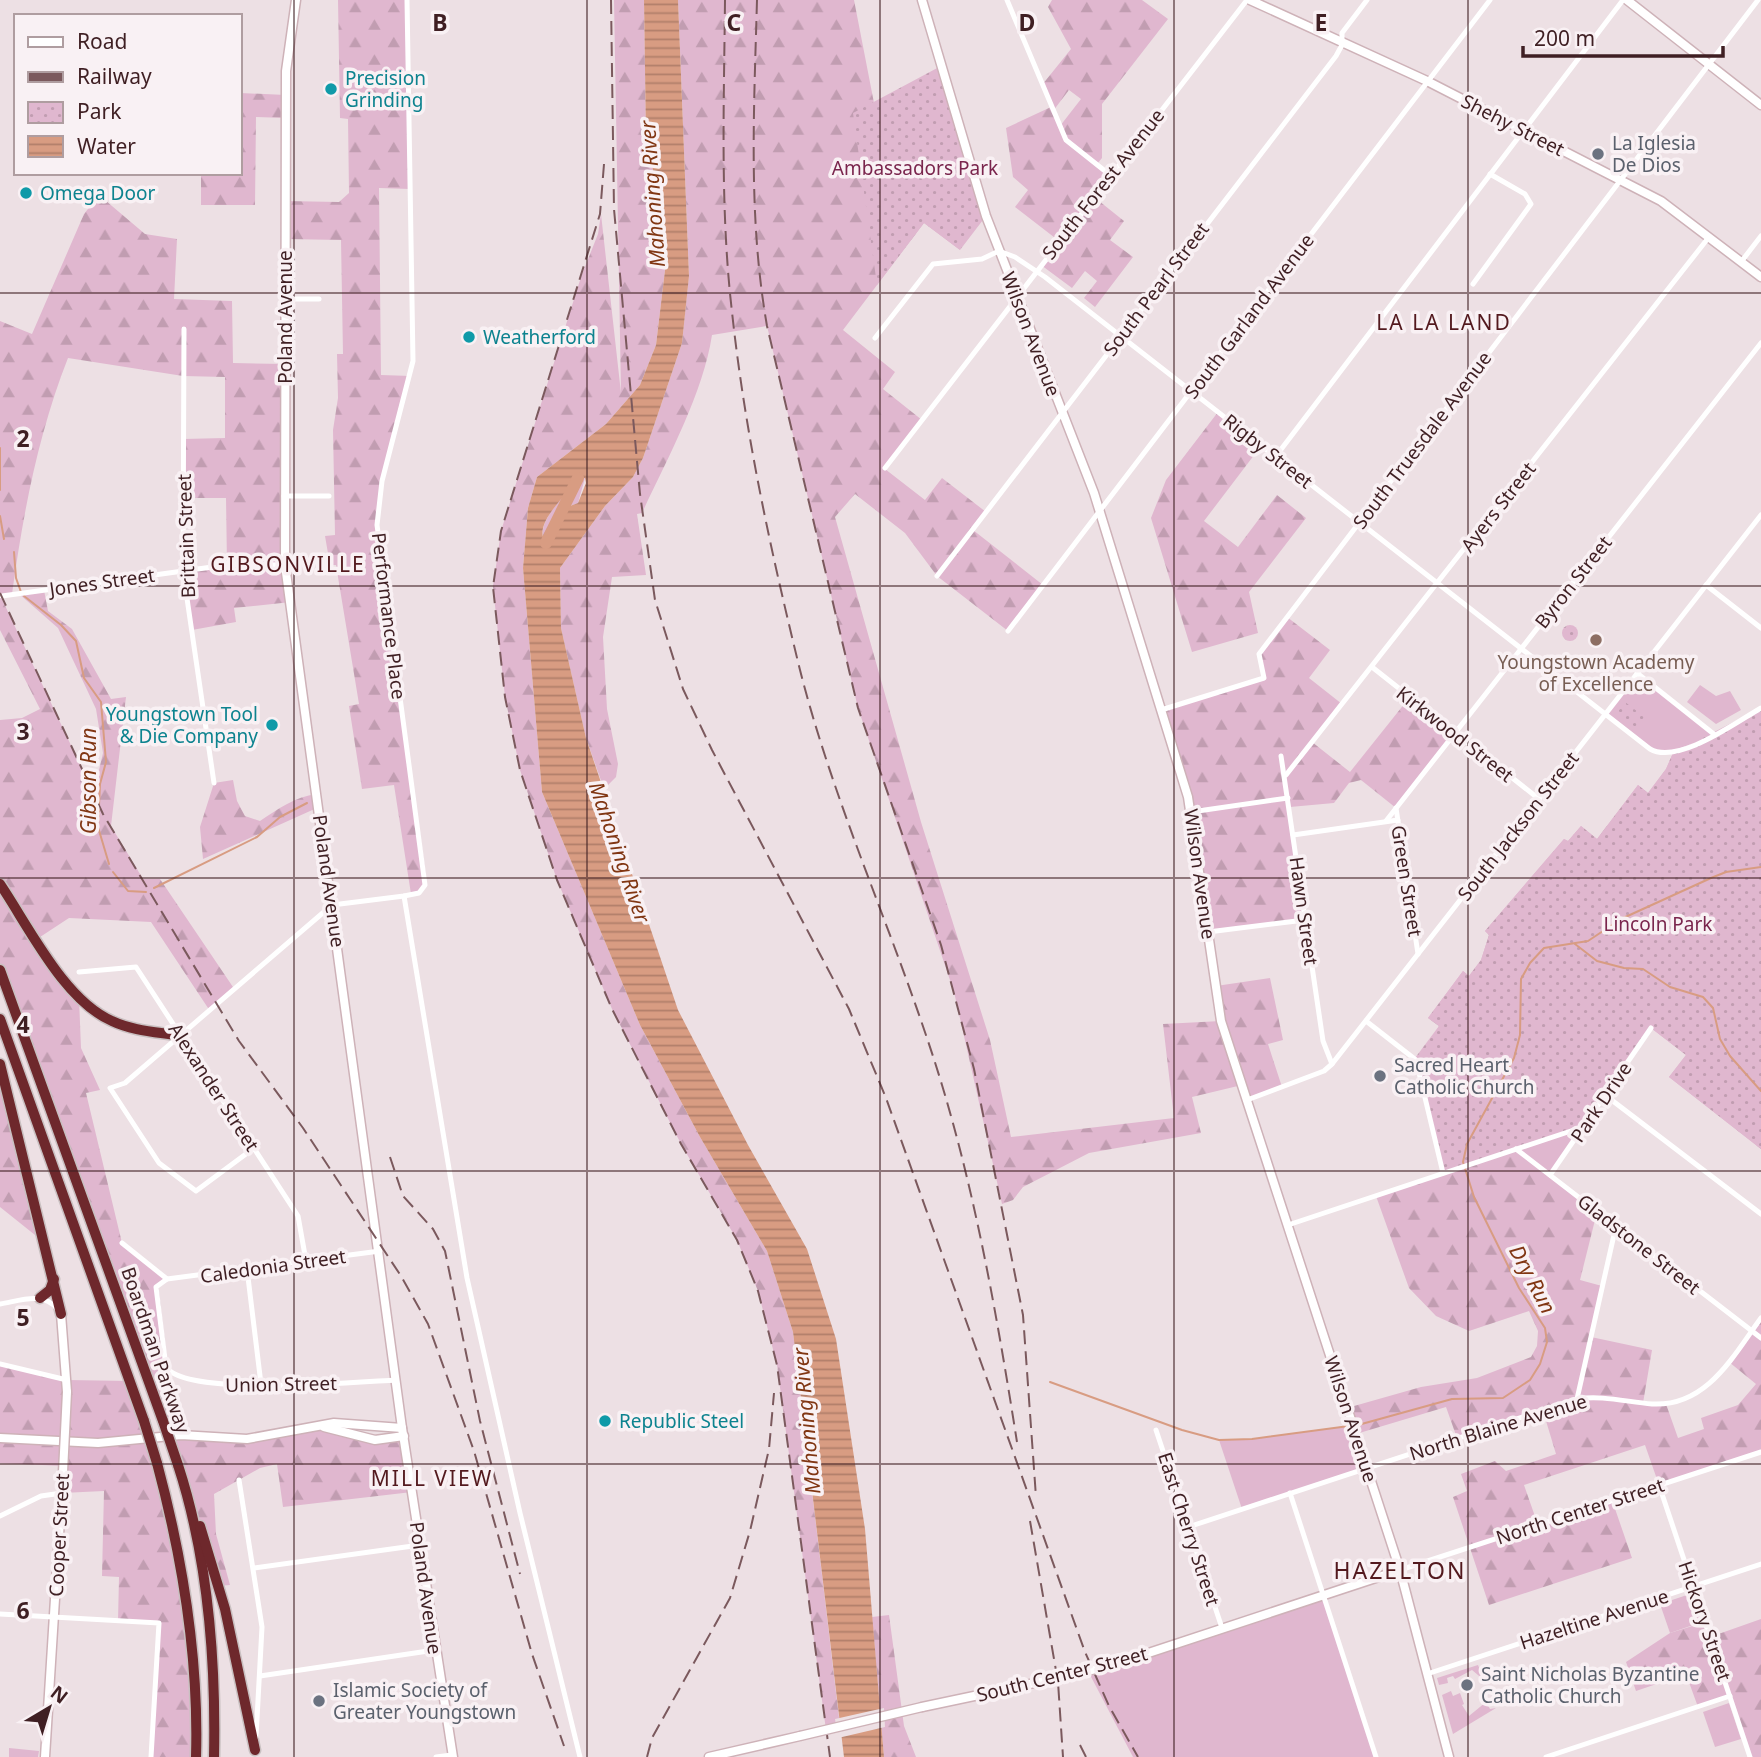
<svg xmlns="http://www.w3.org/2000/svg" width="1761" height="1757" font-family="'Noto Sans',sans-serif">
	<defs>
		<pattern id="forest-firs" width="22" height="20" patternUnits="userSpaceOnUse" patternTransform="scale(1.75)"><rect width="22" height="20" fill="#e0b7cf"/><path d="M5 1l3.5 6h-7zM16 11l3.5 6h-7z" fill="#c19db1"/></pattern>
		<pattern id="park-dots" width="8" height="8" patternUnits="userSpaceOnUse" patternTransform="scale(1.75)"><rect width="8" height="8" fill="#e0b7cf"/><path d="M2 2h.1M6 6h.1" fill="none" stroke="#c19db1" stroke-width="1.8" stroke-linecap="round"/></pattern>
		<pattern id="water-rules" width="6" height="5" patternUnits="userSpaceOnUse" patternTransform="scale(1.75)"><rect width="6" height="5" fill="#d89c82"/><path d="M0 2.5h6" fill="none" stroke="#b17f6a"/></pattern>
	</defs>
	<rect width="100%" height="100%" fill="#ede0e4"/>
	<!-- grass -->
	<g fill="#e0b7cf">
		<path d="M1637,673L1715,735L1662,755L1605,714Z"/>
		<path d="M1700,685L1716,696L1730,691L1741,710L1716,724L1687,702Z"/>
		<path d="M1583,1127L1550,1175L1516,1149Z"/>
		<path d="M1353,1425L1367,1468L1242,1509L1219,1440L1252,1439Z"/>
		<path d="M1693,1593L1702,1622L1670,1633L1660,1604Z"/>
		<path d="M1323,1595L1376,1757H1133L1088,1671Z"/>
		<path d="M1478,1665L1484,1680L1472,1670L1455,1679L1453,1676L1447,1678L1448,1683L1439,1685L1437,1678Z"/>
		<path d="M1451,1691L1453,1696L1460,1693L1464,1704L1462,1705L1469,1716L1486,1702L1490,1709L1496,1708L1453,1734L1442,1695Z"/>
		<path d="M1729,1703L1741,1739L1715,1747L1703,1712Z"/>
		<path d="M9,1748L39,1751L38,1757H9Z"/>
	</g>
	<!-- forest -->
	<g fill="url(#forest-firs)" fill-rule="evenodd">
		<path d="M338,0H407L410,189L379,188L381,375L411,376L387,461L377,525L426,876L423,890L411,894L394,785L362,789L349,706L359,704L336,565H330L325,536L335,535L333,430L338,398L337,354H343L341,240L285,239V201L339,202L349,193L348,119L340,118Z"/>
		<path d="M614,0H644L646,139L659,197L666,262L656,345L640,385L606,424L537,477L528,508L523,568L542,792L640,1025L700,1137L767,1251L793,1332L840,1726L826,1730L777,1365L758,1291L737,1240L681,1144L612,1009L557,880L520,770L505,697L493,587L501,531L581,277L598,234L601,214L621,393Z"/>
		<path d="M678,0H854L874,103L883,133L927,174L960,250L924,223L843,330L895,372L883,389L922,420L885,469L925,500L942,478L986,512L973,530L1043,585L1008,631L937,576L905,533L855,494L835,517L921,822L990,1040L1011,1137L1174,1118L1163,1024L1221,1021L1216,986L1270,978L1283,1040L1268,1044L1282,1087L1247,1100L1242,1085L1192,1097L1201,1133L1089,1153L1023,1187L1013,1200L1002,1204L954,992L858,708L767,326L712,335C703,394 667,459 642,513L637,514L646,575L612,577L603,637L607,709L618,764L616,777L604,789L586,738L561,628L560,568L605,506L633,477L643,458L682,343L689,275Z"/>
		<path d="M1052,0H1142L1168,19L1102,104V158L1097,164L1110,175L1094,197L1124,221L1110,240L1133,257L1095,307L1084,298L1097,281L1085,271L1072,288L1041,265L1059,241L1015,207L1028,190L1013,177L1006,128L1051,107L1042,85L1071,49L1048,7ZM1069,90L1081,99L1060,126L1053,111Z"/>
		<path d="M240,93L286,95V118L256,117L255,205H201V173H240Z"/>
		<path d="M99,195L145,234L177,239L174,299L232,301L233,363L285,364L284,496L291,602L234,608L236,622L192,630L183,571L227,565L226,498H183V439L225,438V377L183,376L68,358C38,434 23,514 12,594L1,597L86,777L99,770L103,753L96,709L58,628L18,593L44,590L48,611L72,629L111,699L126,697L111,826L143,879H160L235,990L210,1011L151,922L69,918L37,939L79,998L81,1048L100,1090L86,1093L122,1243L167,1279L158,1284L176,1435L221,1439L318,1426L358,1436H404L412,1492L283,1507L277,1464L260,1468L214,1494L216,1534L230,1585L218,1586L0,970V720L22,718L40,709L0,630V321L32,334L84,214Z"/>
		<path d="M1218,412L1261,446L1204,521L1238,547L1277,495L1306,518L1249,592L1258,633L1192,652L1151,518L1166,480Z"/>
		<path d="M580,478H585L578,503L570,506L543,537C539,518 568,492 580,478Z"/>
		<path d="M1287,617L1330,650L1309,678L1342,704L1312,742L1350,772L1409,698L1455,733L1396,808L1361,780L1349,783L1334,803L1290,807L1305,920L1208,932L1195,829L1161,710L1264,678L1258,658Z"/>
		<path d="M1673,753L1761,762V1149L1669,1077L1686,1055L1651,1028L1517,1149L1597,1212L1580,1280L1602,1286L1591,1337L1652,1350L1643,1403L1666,1404L1678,1438L1704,1429L1701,1418L1738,1405L1756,1384L1729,1362L1761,1318V1452L1659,1485L1645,1445L1524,1485L1538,1525L1612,1500L1632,1558L1489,1605L1453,1497L1467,1491L1461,1474L1495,1461L1506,1471L1556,1454L1543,1411L1457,1438L1446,1407L1356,1434L1347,1408L1421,1387L1477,1378L1531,1357L1537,1346L1538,1331L1529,1311L1469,1331L1436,1316L1409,1288L1376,1196L1443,1173L1435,1033L1439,1026L1428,1018L1463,971L1469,976L1481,960L1489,935L1485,931L1564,839L1568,841L1581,826L1597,839L1638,785L1648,793L1666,769Z"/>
		<path d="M233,780L237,801L245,816L260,821C278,809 294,797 317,794L319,807L203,859L200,827L214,783Z"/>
		<path d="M0,1064L45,1243L0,1207Z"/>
		<path d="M0,1364L67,1380L130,1381L184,1581L196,1757H151L159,1624L118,1621L119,1577L102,1576L104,1491L62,1493L63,1466L0,1463Z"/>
		<path d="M889,1615L904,1726L916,1757H884L872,1617Z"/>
		<path d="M1761,1619V1757H1750L1730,1696L1698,1707L1686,1674L1636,1691L1626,1662L1670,1633L1705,1622L1710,1637Z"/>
	</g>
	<!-- park -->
	<g fill="url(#park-dots)">
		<path d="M941,66L986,216L960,250L924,223L877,285L853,113Z"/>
		<circle cx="1570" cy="633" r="8"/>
		<path d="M1625,702L1647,719L1639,730L1617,713Z"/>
		<path d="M1761,708V1149L1669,1077L1686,1055L1651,1028L1583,1127L1443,1173L1415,1058L1439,1026L1428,1018L1463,971L1469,976L1481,960L1489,935L1485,931L1564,839L1568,841L1581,826L1597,839L1638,785L1648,793L1666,769L1673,753Z"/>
	</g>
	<!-- water -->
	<path fill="url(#water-rules)" fill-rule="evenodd" d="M644,0H678L689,276L682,343L643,458L633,477L605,506L560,568L561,628L586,738L678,1010L748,1145L807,1249L836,1339L865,1529L884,1757H844L793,1332L767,1251L700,1137L640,1025L542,792L523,568L528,508L537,477L606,424L640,385L656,345L666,262L659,197L646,139ZM580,478H585L586,483L578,503L570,506L543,537C538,519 569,492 580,478Z"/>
	<!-- pier -->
	<path fill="#ede0e4" d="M884,1708L885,1727L838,1738L835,1719Z"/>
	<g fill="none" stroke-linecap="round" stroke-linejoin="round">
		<!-- stream -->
		<g stroke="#d89c82" stroke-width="2">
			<path d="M0,448V490"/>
			<path d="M0,516L4,539"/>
			<path d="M14,552L16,578L21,592"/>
			<path d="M24,596L61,625L76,641L84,678L101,702L106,762L100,784L98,827L109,864"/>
			<path d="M113,872L128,891L146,892"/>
			<path d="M154,888L257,837L280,817L307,803"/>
			<path d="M1575,944L1597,961L1624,968L1643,969L1670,987L1703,997L1713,1008L1720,1039L1730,1056L1761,1091"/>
			<path d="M1050,1382L1182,1430L1219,1440L1252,1439L1349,1426"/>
			<path d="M1358,1425L1452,1399L1503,1398L1530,1380L1540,1364L1547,1342L1545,1328L1519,1288L1474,1197L1463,1162L1467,1144L1514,1058L1520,1035L1521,979L1530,963L1544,948L1588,941L1621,919L1711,878L1726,872L1761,867"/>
		</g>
		<!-- river -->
		<path stroke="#d89c82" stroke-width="12" d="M546,543L578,478"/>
		<defs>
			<g id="secondary">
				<path d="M296,0L286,71L285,565L402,1428L453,1757"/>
				<path d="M922,0L986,216L1094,493L1188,797L1221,1021L1400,1570L1449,1757"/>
				<path d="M1250,0L1427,81L1661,201L1761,277"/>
				<path d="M1627,0L1761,105"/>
				<path d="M61,1314L67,1392"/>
				<path d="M324,1427L375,1440L404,1436"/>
				<path d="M0,1438L98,1443L181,1435L247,1439L334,1423L402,1428"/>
				<path d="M1109,1666L1400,1570"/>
				<path d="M922,1707L1012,1688"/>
				<path d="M45,1757L63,1472"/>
				<path d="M709,1757L800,1736"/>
			</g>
			<g id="highway">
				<path d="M0,884C29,927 64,1000 112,1021C133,1031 158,1032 181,1036"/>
				<path d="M0,970L163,1421"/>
				<path d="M0,1019L144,1421"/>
				<path d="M0,1064L61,1314"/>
				<path d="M40,1298L50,1290L54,1279"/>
				<path d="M157,1463C183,1560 199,1657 196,1757"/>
				<path d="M178,1465C208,1557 216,1660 214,1757"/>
				<path d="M200,1526L225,1609L255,1750"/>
			</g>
		</defs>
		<!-- secondary casing -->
		<use href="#secondary" stroke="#ceb2b8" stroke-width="11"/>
		<!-- highway casing -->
		<use href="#highway" stroke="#c9c0c1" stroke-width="13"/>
		<!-- street -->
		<g stroke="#fff" stroke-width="5">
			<path d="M1007,0L1066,140L1110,175"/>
			<path d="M1741,262L1761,236"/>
			<path d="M1473,284L1531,204L1525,194L1490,174"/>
			<path d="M285,299H319"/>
			<path d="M184,329L183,571L214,783"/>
			<path d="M875,338L933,264L982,259L999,251L1015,257L1045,277L1650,749C1678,765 1735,723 1761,708"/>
			<path d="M1276,456L1623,0"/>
			<path d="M885,468L1247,0"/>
			<path d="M284,496H329"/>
			<path d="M937,576L1336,56L1342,45V33L1367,0"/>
			<path d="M1706,585L1761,628"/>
			<path d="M2,596L234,564L285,565"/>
			<path d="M1008,631L1490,0"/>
			<path d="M1372,667L1539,799"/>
			<path d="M1637,673L1715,735"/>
			<path d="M1161,710L1264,678L1259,654L1758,0"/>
			<path d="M1281,756L1323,1041L1332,1064"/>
			<path d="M1286,775L1709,237"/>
			<path d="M1396,808L1418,954"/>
			<path d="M1191,812L1288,798"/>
			<path d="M1386,821L1761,343"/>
			<path d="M1293,835L1398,820"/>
			<path d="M404,896L467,1278L520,1513L580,1757"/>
			<path d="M1208,932L1305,920"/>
			<path d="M79,972L136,967L298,1216L306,1261"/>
			<path d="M1366,1021L1416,1060L1443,1173"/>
			<path d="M1605,1095L1761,1214"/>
			<path d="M1247,1100L1324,1071L1332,1064L1761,515"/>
			<path d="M254,1148L196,1191L159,1163L110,1088L125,1083L332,905L404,896L419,893L425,885L377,525L382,481L413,361L407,0"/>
			<path d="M1516,1149L1761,1338"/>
			<path d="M1550,1175L1651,1028"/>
			<path d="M1288,1225L1583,1127"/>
			<path d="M122,1243L167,1279"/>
			<path d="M380,1251L167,1279L156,1287L166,1367C186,1397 357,1382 396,1380"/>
			<path d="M247,1269L261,1384"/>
			<path d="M0,1304C19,1301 44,1291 57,1309"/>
			<path d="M0,1364L67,1380"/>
			<path d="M1577,1399L1616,1226"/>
			<path d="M1156,1430L1222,1628"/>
			<path d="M239,1480L262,1627L256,1737"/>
			<path d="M1659,1485L1750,1757"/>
			<path d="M1290,1493L1376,1757"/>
			<path d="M0,1516L41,1496L62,1493"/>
			<path d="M1188,1527L1577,1399C1602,1395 1627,1402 1652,1404C1707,1407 1733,1356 1761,1318"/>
			<path d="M254,1568L420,1545"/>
			<path d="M1400,1570L1761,1452"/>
			<path d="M0,1614L159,1623L151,1757"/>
			<path d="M1427,1674L1761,1564"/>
			<path d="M260,1676L435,1650"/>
			<path d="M436,1757L452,1755"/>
			<path d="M1546,1757L1730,1696"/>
		</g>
		<!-- secondary -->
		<use href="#secondary" stroke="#fff" stroke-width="8"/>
		<!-- highway -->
		<use href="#highway" stroke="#6e282c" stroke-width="10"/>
		<!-- rail -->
		<g stroke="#7b595d" stroke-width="2" stroke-dasharray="14 7" stroke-linecap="butt">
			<path d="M611,0L614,209L640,494L655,600L683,689L712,750L849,1009L886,1098L1085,1652L1109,1706L1138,1757"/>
			<path d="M725,0C724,104 720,209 732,312C745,433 771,552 800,670C836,812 900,946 942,1085C977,1201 998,1322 1017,1442"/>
			<path d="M757,0C754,110 748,218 767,326L858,708L941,945L974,1069L1023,1315L1036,1497"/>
			<path d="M604,164L600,214L501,531L493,587L505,697L520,770L557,880L612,1009L681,1144L737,1240L758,1291L777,1365L830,1757"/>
			<path d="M0,593L103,814L239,1041L303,1128L401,1276L428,1324L474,1451L532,1654L564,1746"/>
			<path d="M390,1157L403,1196L433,1229L445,1251L480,1421L520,1574"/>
			<path d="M1030,1521L1058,1682L1063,1757"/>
			<path d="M1080,1745L1086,1757"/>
			<path d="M647,1757L652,1738L730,1598L750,1531L769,1449L774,1393"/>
		</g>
		<defs>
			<g id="secondary-bridge">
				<path d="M63,1472L67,1392"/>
				<path d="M1012,1688L1109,1666"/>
				<path d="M800,1736L922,1707"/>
			</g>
			<g id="highway-bridge">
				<path d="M144,1421L157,1463"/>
				<path d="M163,1421L178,1465"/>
			</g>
		</defs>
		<!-- secondary-bridge casing -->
		<use href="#secondary-bridge" stroke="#ceb2b8" stroke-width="11" stroke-linecap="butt"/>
		<!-- highway-bridge casing -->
		<use href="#highway-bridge" stroke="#c9c0c1" stroke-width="13" stroke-linecap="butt"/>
		<!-- secondary-bridge -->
		<use href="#secondary-bridge" stroke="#fff" stroke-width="8"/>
		<!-- highway-bridge -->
		<use href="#highway-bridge" stroke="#6e282c" stroke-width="10"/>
	</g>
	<!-- grid -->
	<path fill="none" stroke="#3f1f23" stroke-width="2" stroke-opacity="0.55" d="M294,0V1757M587,0V1757M880,0V1757M1174,0V1757M1468,0V1757M0,293H1761M0,586H1761M0,878H1761M0,1171H1761M0,1464H1761"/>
	<!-- markers -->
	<g fill="#0f9aa8" stroke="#f9f1f4" stroke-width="2.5">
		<circle cx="331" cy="89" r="7"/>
		<circle cx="26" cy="193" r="7"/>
		<circle cx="469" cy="337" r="7"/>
		<circle cx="272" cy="725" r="7"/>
		<circle cx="605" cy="1421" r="7"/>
	</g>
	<g fill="#6b7280" stroke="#f9f1f4" stroke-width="2.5">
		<circle cx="1598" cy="154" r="7"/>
		<circle cx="1380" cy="1076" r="7"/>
		<circle cx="1467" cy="1685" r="7"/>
		<circle cx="319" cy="1701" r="7"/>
	</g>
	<circle fill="#8d6e63" stroke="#f9f1f4" stroke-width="2.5" cx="1596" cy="640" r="7"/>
	<g text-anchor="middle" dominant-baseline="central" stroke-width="7" stroke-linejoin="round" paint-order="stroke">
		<!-- culture labels -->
		<g font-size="19" fill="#0d838f" stroke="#f9f1f4" text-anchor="start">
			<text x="345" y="78">Precision<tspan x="345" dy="22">Grinding</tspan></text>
			<text x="40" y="193">Omega Door</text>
			<text x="483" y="337">Weatherford</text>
			<text x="258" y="714" text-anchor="end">Youngstown Tool<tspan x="258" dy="22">&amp; Die Company</tspan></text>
			<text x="619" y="1421">Republic Steel</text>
		</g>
		<!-- street labels -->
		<g font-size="19" fill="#3f1f23" stroke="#f9f1f4">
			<text transform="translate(1513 125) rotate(27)">Shehy Street</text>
			<text transform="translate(1103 184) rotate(-52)">South Forest Avenue</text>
			<text transform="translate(1156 289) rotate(-53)">South Pearl Street</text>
			<text transform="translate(1249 316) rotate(-53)">South Garland Avenue</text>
			<text transform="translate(285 317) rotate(-90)">Poland Avenue</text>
			<text transform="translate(1031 334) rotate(69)">Wilson Avenue</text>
			<text transform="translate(1422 440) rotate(-53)">South Truesdale Avenue</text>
			<text transform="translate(1268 451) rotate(38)">Rigby Street</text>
			<text transform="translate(1498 507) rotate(-52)">Ayers Street</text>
			<text transform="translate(186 536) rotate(-92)">Brittain Street</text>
			<text transform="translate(102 582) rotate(-8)">Jones Street</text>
			<text transform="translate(1573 582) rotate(-52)">Byron Street</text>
			<text transform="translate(389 616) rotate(83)">Performance Place</text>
			<text transform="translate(1455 734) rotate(38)">Kirkwood Street</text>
			<text transform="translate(1518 826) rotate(-52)">South Jackson Street</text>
			<text transform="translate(1200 874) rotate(82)">Wilson Avenue</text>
			<text transform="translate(329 881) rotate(82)">Poland Avenue</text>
			<text transform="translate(1407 881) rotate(81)">Green Street</text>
			<text transform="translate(1304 911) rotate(82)">Hawn Street</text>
			<text transform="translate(214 1087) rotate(57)">Alexander Street</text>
			<text transform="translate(1601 1102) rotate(-56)">Park Drive</text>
			<text transform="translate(1639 1244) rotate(38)">Gladstone Street</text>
			<text transform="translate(273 1266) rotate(-8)">Caledonia Street</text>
			<text transform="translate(156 1350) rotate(71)">Boardman Parkway</text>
			<text transform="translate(281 1384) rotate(-1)">Union Street</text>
			<text transform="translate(1351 1419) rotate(72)">Wilson Avenue</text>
			<text transform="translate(1498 1427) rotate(-17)">North Blaine Avenue</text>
			<text transform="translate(1580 1511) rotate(-18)">North Center Street</text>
			<text transform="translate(1189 1529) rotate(72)">East Cherry Street</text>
			<text transform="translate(59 1535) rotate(-87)">Cooper Street</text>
			<text transform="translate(426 1588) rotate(82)">Poland Avenue</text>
			<text transform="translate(1594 1619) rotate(-18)">Hazeltine Avenue</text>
			<text transform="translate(1705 1621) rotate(71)">Hickory Street</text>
			<text transform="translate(1062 1674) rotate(-14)">South Center Street</text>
		</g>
		<!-- worship labels -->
		<g font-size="19" fill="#5b616d" stroke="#f9f1f4" text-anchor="start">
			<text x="1612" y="143">La Iglesia<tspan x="1612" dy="22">De Dios</tspan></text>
			<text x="1394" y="1065">Sacred Heart<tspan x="1394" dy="22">Catholic Church</tspan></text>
			<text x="1481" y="1674">Saint Nicholas Byzantine<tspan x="1481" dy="22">Catholic Church</tspan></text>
			<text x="333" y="1690">Islamic Society of<tspan x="333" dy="22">Greater Youngstown</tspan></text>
		</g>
		<!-- park labels -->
		<g font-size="19" fill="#7a254d" stroke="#f9f1f4">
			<text x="915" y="168">Ambassadors Park</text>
			<text x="1658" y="924">Lincoln Park</text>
		</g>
		<!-- education labels -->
		<g font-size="19" fill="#785e54" stroke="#f9f1f4">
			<text x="1596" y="662">Youngstown Academy<tspan x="1596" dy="22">of Excellence</tspan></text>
		</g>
		<!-- water labels -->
		<g font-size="21" font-style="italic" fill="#813613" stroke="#f9f1f4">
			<text transform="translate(652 194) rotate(-94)">Mahoning River</text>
			<text transform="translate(88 781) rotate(-90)">Gibson Run</text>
			<text transform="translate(620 852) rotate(71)">Mahoning River</text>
			<text transform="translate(1533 1279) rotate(62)">Dry Run</text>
			<text transform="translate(806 1421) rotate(-95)">Mahoning River</text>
		</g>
		<!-- neighbourhood labels -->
		<g font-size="21" letter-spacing="2" fill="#53191e" stroke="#f9f1f4">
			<text x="1444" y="322">LA LA LAND</text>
			<text x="288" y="564">GIBSONVILLE</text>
			<text x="432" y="1478">MILL VIEW</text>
		</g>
		<!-- quarter labels -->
		<g font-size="23" letter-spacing="2" fill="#53191e" stroke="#f9f1f4">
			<text x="1400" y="1570">HAZELTON</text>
		</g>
	</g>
	<g font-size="23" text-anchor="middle" font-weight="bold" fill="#3f1f23" stroke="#f9f1f4" stroke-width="7" stroke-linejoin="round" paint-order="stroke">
		<text x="440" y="31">B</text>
		<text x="734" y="31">C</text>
		<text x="1027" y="31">D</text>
		<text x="1321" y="31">E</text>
		<text x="23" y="447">2</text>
		<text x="23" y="740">3</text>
		<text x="23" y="1033">4</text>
		<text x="23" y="1326">5</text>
		<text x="23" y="1619">6</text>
	</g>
	<!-- legend -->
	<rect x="14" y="14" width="228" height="161" fill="#f9f1f4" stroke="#af9da0" stroke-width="2"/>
	<rect x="28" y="37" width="35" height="10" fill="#ffffff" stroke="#af9da0" stroke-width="2"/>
	<text x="77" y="49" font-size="21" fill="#3f1f23">Road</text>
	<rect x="28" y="72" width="35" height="10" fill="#7b595d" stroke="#af9da0" stroke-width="2"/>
	<text x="77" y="84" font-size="21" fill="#3f1f23">Railway</text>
	<rect x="28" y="102" width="35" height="21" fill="url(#park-dots)" stroke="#af9da0" stroke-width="2"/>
	<text x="77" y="119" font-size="21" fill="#3f1f23">Park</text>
	<rect x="28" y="136" width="35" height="21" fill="url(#water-rules)" stroke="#af9da0" stroke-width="2"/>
	<text x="77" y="154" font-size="21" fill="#3f1f23">Water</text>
	<!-- north arrow -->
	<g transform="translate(49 1708) rotate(38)" stroke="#f9f1f4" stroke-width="5" paint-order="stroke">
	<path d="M0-5L12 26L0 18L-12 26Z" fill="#3f1f23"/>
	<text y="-10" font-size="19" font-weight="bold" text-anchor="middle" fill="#3f1f23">N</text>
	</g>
	<!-- scale -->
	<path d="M1523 46v10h200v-10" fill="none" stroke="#3f1f23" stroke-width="3.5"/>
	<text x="1534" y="46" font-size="21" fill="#3f1f23" stroke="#f9f1f4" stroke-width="5" paint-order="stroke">200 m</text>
</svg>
